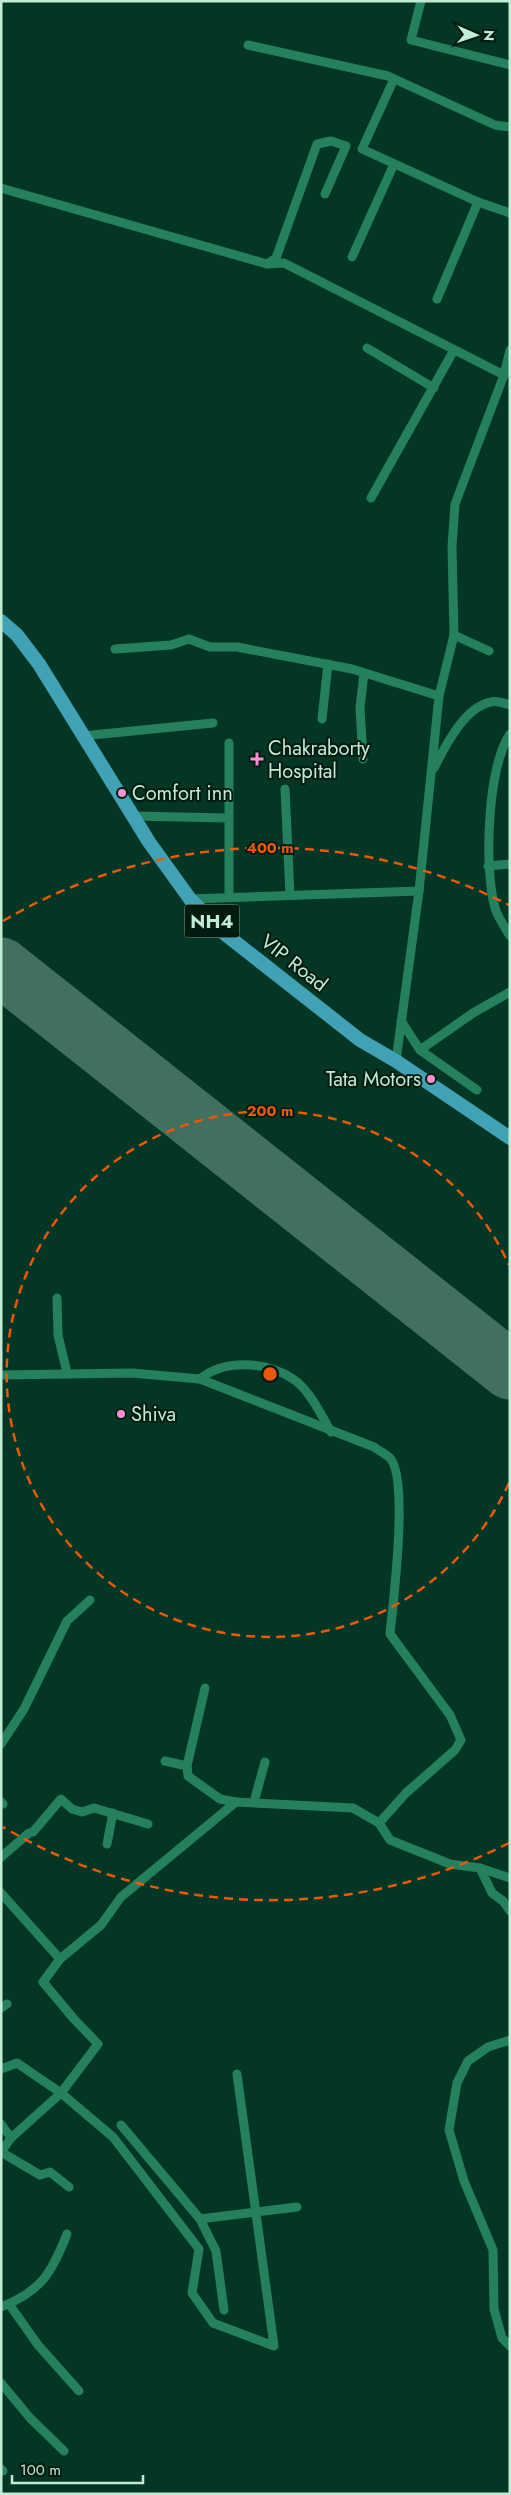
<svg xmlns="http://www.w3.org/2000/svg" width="511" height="2495" font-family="Jost,sans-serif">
	<rect width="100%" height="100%" fill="#033624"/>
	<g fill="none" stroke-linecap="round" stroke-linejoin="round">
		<!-- runway -->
		<path stroke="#41715e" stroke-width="59" d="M1,967L510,1370"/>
		<!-- minor -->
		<g stroke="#25815d" stroke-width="9">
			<path d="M421,1L411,40L510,65"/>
			<path d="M248,45L388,76L495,125L510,127"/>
			<path d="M394,79L362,149L478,202L510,213"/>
			<path d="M1,188L267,264L284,263L504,375"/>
			<path d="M352,257L394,164"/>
			<path d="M267,264L276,258L317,144L331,141L346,146L325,194"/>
			<path d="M437,299L478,202"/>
			<path d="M367,348L434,388"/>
			<path d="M371,498L454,350"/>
			<path d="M454,635L489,651"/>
			<path d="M115,649L171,645L189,639L210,647H237L352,669L439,696"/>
			<path d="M322,719L328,664"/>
			<path d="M510,734C487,768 484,869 495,908C498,918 505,927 510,936"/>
			<path d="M82,736L213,723"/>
			<path d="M229,743V897"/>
			<path d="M363,759L360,708L364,673"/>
			<path d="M434,768C445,747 464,707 491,702C496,700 504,703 510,705"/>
			<path d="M285,789L290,895"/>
			<path d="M132,816L228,818"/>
			<path d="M488,866L510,864"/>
			<path d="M190,899L419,891"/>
			<path d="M401,1021L420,1050L477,1090"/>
			<path d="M420,1050L473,1013L510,992"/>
			<path d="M396,1061L419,891L439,696L454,635L452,547L455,504L504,375L510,350"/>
			<path d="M57,1298L58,1335L67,1373"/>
			<path d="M1,1375L132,1373L200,1379L374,1447C379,1451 386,1454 390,1458C409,1479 393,1603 390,1634L450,1715L461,1740L455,1750L406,1793L379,1823L390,1840L450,1864L480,1868L510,1878"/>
			<path d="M200,1379C224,1359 267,1361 293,1379C309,1389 322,1416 331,1432"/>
			<path d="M205,1688L187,1766L188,1776L220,1799L236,1802"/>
			<path d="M1,1744L24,1709L67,1621L90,1600"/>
			<path d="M165,1761L187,1766"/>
			<path d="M1,1802L3,1804"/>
			<path d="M254,1802L265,1762"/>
			<path d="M107,1844L113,1813"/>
			<path d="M1,1857L29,1833L33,1832L61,1799L72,1809L82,1812L94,1808L148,1824"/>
			<path d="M480,1868L492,1893L503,1901L510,1911"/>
			<path d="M1,1893L60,1959L43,1982L74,2019L98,2044L61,2093L17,2063L1,2069"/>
			<path d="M60,1959L101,1925L121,1897L236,1802L353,1808L379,1823"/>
			<path d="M1,2008L7,2004"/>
			<path d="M510,2040L488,2047L468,2061L457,2083L449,2130L464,2181L493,2250L494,2309L502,2338L510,2346"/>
			<path d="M1,2124L11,2138"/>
			<path d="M121,2125L200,2219L216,2251L224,2310"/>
			<path d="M1,2152L11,2138L61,2093L113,2137L199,2249L192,2293L213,2323L274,2346L237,2074"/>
			<path d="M1,2152L40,2175L50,2172L69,2187"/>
			<path d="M200,2219L297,2207"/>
			<path d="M9,2304L38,2345L79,2391"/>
			<path d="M1,2307C42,2291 52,2272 67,2234"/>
			<path d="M1,2383L30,2418L64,2451"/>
			<path d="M1,2469L3,2471"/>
		</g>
		<!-- trunk -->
		<path stroke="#42a2b5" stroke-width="14" d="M1,621L17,635L39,664L149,842L190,899L225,934L360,1040L396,1061L510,1138"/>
	</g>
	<!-- distance rings -->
	<g fill="none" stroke="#e8590c" stroke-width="2.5" stroke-dasharray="9 6">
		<path d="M509 1483A263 263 0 1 1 509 1265"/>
		<path d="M509 1843A526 526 0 0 1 3 1827M3 921A526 526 0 0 1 509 905"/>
	</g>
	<!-- markers -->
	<g fill="#f690d0" stroke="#011b10" stroke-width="2">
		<path d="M254.5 751.5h5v5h5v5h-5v5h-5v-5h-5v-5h5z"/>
		<circle cx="122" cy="793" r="5"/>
		<circle cx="431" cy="1079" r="5"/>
		<circle cx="121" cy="1414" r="5"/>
	</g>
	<g text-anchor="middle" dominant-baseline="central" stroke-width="4" stroke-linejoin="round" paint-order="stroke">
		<!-- shield labels -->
		<rect fill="#011b10" stroke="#88ad9b" stroke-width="1" x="184.5" y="904.5" width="55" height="33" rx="4"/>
		<g font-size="19" font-weight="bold" fill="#c2ebd6">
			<text x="212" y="921">NH4</text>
		</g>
		<!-- poi labels -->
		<g font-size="20" fill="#c2ebd6" stroke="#011b10" text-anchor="start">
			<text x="268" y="748">Chakraborty<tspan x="268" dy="23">Hospital</tspan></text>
			<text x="132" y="793">Comfort inn</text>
			<text x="421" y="1079" text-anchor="end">Tata Motors</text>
			<text x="131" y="1414">Shiva</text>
		</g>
		<!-- street labels -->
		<g font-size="20" fill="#c2ebd6" stroke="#011b10">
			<text transform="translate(294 963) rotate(38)">VIP Road</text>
		</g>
	</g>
	<circle cx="270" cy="1374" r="8" fill="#e8590c" stroke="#011b10" stroke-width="2.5"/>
	<g font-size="15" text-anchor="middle" font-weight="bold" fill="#e8590c" stroke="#011b10" stroke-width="4" stroke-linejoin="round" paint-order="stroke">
		<text x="270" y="853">400 m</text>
		<text x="270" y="1116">200 m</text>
	</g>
	<!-- border -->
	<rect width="511" height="2495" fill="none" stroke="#c2ebd6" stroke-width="5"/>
	<!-- north arrow -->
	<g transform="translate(476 35) rotate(92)" stroke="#011b10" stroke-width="4" paint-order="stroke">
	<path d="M0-4L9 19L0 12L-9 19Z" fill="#c2ebd6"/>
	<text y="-8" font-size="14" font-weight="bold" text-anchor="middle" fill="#c2ebd6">N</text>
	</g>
	<!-- scale -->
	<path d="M12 2475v8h131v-8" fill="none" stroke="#c2ebd6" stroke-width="2.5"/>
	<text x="20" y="2475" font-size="15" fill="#c2ebd6" stroke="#011b10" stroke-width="4" paint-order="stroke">100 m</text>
</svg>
